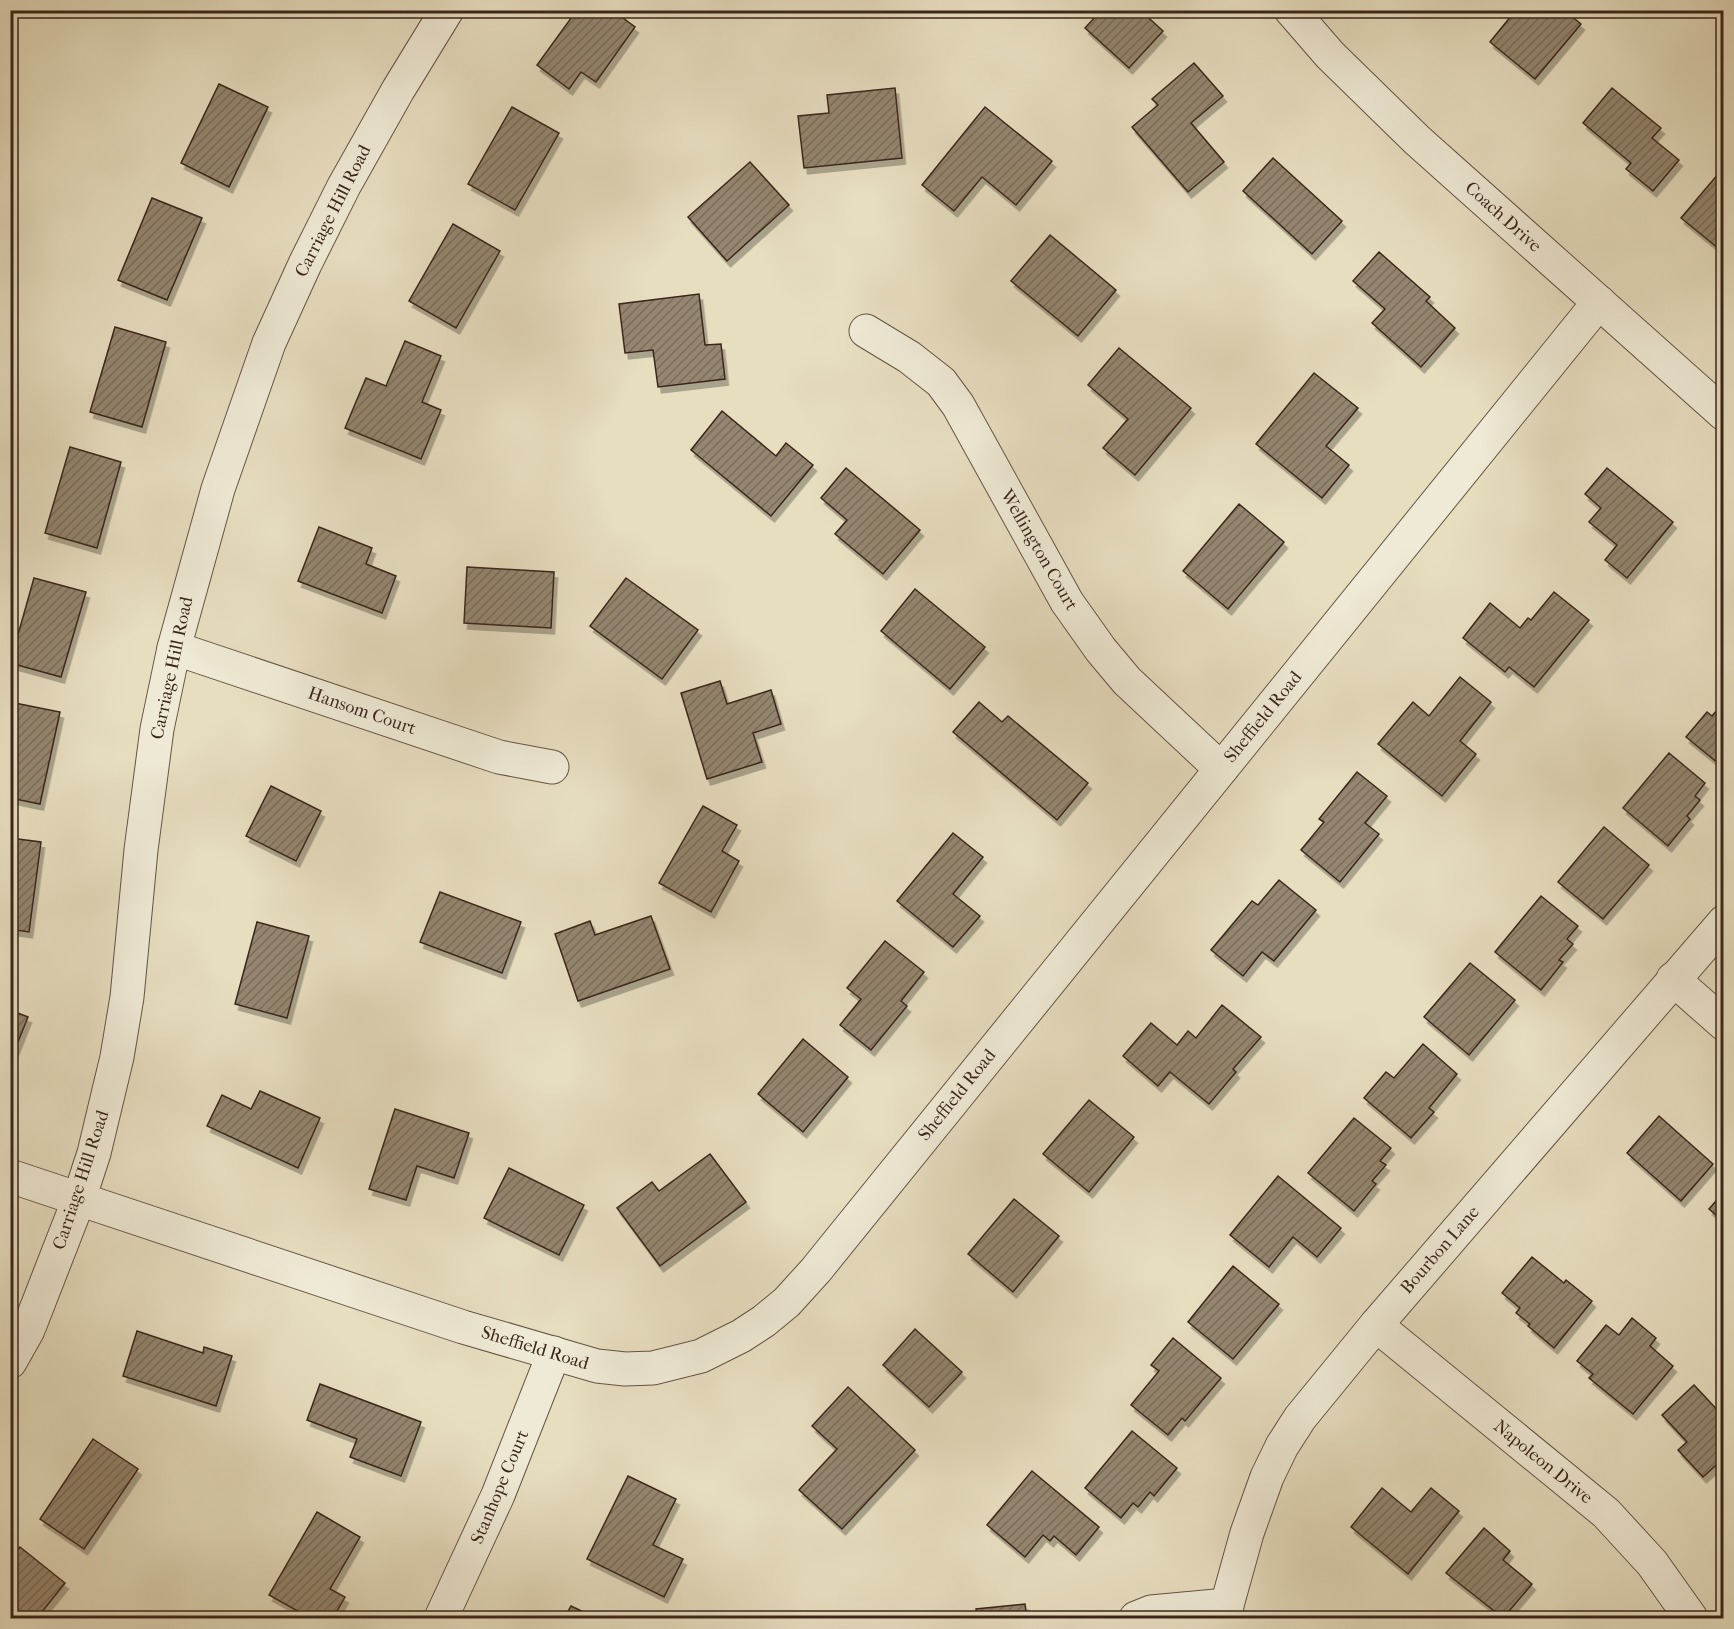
<svg xmlns="http://www.w3.org/2000/svg" width="1734" height="1629" font-family="'IM FELL French Canon',serif">
	<defs>
		<pattern id="building-hatch" width="6" height="6" patternUnits="userSpaceOnUse" patternTransform="scale(1.5)"><rect width="6" height="6" fill="#948670"/><path d="M-1 1l2-2M0 6l6-6M5 7l2-2" fill="none" stroke="#7a6d5b"/></pattern>
		<filter id="shadow"><feDropShadow dx="3.5" dy="6" stdDeviation="0" flood-color="#0004"/></filter>
	</defs>
	<rect width="100%" height="100%" fill="#e7dec0"/>
	<filter id="stains"><feTurbulence type="fractalNoise" baseFrequency=".00333" numOctaves="4"/><feColorMatrix values="0 0 0 0 .2 0 0 0 0 .09 0 0 0 0 .02 0 0 0 .5 -.17"/></filter>
	<radialGradient id="worn" r=".72"><stop offset=".6" stop-color="#630" stop-opacity="0"/><stop offset="1" stop-color="#630" stop-opacity=".3"/></radialGradient>
	<!-- building -->
	<g fill="url(#building-hatch)" stroke="#3a261a" stroke-width="1.5" filter="url(#shadow)">
		<path d="M585,10H612L635,27L596,82L581,72L569,89L537,65L574,14L579,18Z"/>
		<path d="M1092,10H1140L1163,31L1129,68L1085,28L1097,15Z"/>
		<path d="M1516,10H1564L1581,24L1535,79L1490,42Z"/>
		<path d="M1194,63L1223,96L1191,123L1224,162L1188,192L1132,127L1158,105L1152,99Z"/>
		<path d="M219,84L268,107L229,187L181,163Z"/>
		<path d="M895,88L902,158L804,168L798,116L829,113L827,95Z"/>
		<path d="M1612,88L1661,128L1652,138L1679,160L1653,191L1626,169L1631,163L1583,123Z"/>
		<path d="M512,107L559,133L515,210L468,184Z"/>
		<path d="M985,107L1052,161L1016,205L982,177L954,211L922,185Z"/>
		<path d="M1273,158L1342,221L1312,254L1243,191Z"/>
		<path d="M750,162L789,205L727,261L688,217Z"/>
		<path d="M1724,167V253L1681,218Z"/>
		<path d="M152,198L202,218L167,300L118,280Z"/>
		<path d="M453,224L500,251L456,328L409,301Z"/>
		<path d="M1050,235L1116,290L1078,336L1011,281Z"/>
		<path d="M1379,252L1430,297L1426,301L1455,328L1421,367L1372,323L1385,309L1353,281Z"/>
		<path d="M699,294L705,345L721,344L725,379L658,387L653,350L625,353L619,304Z"/>
		<path d="M115,327L166,342L142,427L90,412Z"/>
		<path d="M405,341L441,356L422,402L441,410L421,459L345,428L366,378L386,386Z"/>
		<path d="M1119,348L1191,408L1135,475L1103,448L1128,419L1088,385Z"/>
		<path d="M1314,373L1358,408L1326,446L1349,465L1322,498L1256,444Z"/>
		<path d="M722,411L776,456L786,443L813,465L771,516L691,450Z"/>
		<path d="M70,447L121,462L97,548L45,533Z"/>
		<path d="M846,468L920,530L883,574L835,534L847,520L821,498Z"/>
		<path d="M1607,468L1673,522L1627,578L1605,560L1617,545L1589,522L1601,508L1585,494Z"/>
		<path d="M1239,504L1284,542L1228,609L1183,571Z"/>
		<path d="M319,527L372,548L366,564L396,576L382,613L298,581Z"/>
		<path d="M467,567L554,572L551,628L464,623Z"/>
		<path d="M34,578L86,592L61,677L10,663Z"/>
		<path d="M626,578L698,630L662,679L590,626Z"/>
		<path d="M915,589L985,647L950,689L881,631Z"/>
		<path d="M1554,592L1589,620L1534,687L1509,667L1505,672L1463,638L1490,603L1520,628L1528,618L1531,620Z"/>
		<path d="M1460,677L1491,702L1460,741L1476,754L1442,796L1378,744L1413,702L1429,716Z"/>
		<path d="M720,681L727,704L771,690L781,724L753,733L762,762L707,779L681,693Z"/>
		<path d="M10,702L60,712L40,804L10,798V782L14,766L10,765Z"/>
		<path d="M979,702L1002,722L1008,716L1088,783L1057,820L953,732Z"/>
		<path d="M1724,702V768L1686,737L1707,712L1712,716Z"/>
		<path d="M1669,753L1705,783L1695,796L1700,800L1687,816L1690,819L1668,846L1623,808Z"/>
		<path d="M1357,772L1387,796L1365,823L1379,834L1340,882L1301,850L1324,822L1319,819Z"/>
		<path d="M271,786L321,811L296,861L246,836Z"/>
		<path d="M703,806L737,825L722,851L739,861L711,912L659,883Z"/>
		<path d="M1604,827L1649,865L1603,919L1558,882Z"/>
		<path d="M953,833L983,857L953,894L980,916L953,947L897,901Z"/>
		<path d="M10,838L41,842L29,932L10,929Z"/>
		<path d="M1279,880L1316,910L1274,961L1262,952L1243,976L1211,950L1252,901L1258,905Z"/>
		<path d="M440,892L521,922L502,973L420,942Z"/>
		<path d="M1541,896L1578,926L1567,939L1573,944L1559,960L1563,962L1541,990L1495,952Z"/>
		<path d="M651,916L670,969L578,1001L555,934L590,921L595,935Z"/>
		<path d="M257,922L309,936L287,1018L235,1004Z"/>
		<path d="M885,941L924,972L901,1001L907,1006L871,1050L840,1025L861,999L847,988Z"/>
		<path d="M1470,963L1515,1000L1469,1055L1424,1017Z"/>
		<path d="M1222,1005L1261,1037L1233,1069L1236,1072L1209,1104L1170,1072L1158,1086L1123,1056L1151,1023L1177,1045L1188,1031L1196,1038Z"/>
		<path d="M10,1010L28,1017L10,1062Z"/>
		<path d="M803,1039L848,1077L803,1132L758,1094Z"/>
		<path d="M1423,1044L1457,1074L1429,1108L1434,1112L1411,1138L1364,1098L1386,1072L1394,1078Z"/>
		<path d="M260,1091L320,1118L298,1168L207,1126L222,1095L251,1109Z"/>
		<path d="M1089,1100L1134,1137L1089,1192L1043,1154Z"/>
		<path d="M395,1109L469,1133L454,1178L417,1166L406,1200L369,1189Z"/>
		<path d="M1659,1116L1713,1164L1681,1201L1627,1153Z"/>
		<path d="M1354,1118L1391,1148L1380,1161L1386,1165L1372,1181L1376,1184L1354,1211L1308,1173Z"/>
		<path d="M710,1154L746,1202L660,1266L617,1208L652,1182L659,1191Z"/>
		<path d="M509,1168L584,1205L559,1255L484,1218Z"/>
		<path d="M1278,1176L1341,1228L1317,1257L1293,1237L1269,1267L1230,1235Z"/>
		<path d="M1724,1192V1222L1709,1209Z"/>
		<path d="M1014,1199L1059,1236L1013,1292L968,1254Z"/>
		<path d="M1532,1257L1564,1283L1566,1280L1592,1301L1554,1348L1528,1326L1530,1324L1516,1313L1520,1308L1502,1293Z"/>
		<path d="M1233,1266L1279,1304L1233,1359L1188,1322Z"/>
		<path d="M1632,1318L1656,1338L1650,1346L1673,1366L1633,1414L1589,1378L1593,1374L1577,1361L1606,1325L1619,1335Z"/>
		<path d="M915,1329L962,1372L929,1407L883,1365Z"/>
		<path d="M137,1331L203,1353L204,1347L232,1356L216,1406L123,1376Z"/>
		<path d="M1173,1338L1221,1378L1185,1421L1182,1418L1168,1435L1131,1405L1159,1371L1151,1365Z"/>
		<path d="M320,1384L421,1422L401,1476L350,1457L357,1439L307,1420Z"/>
		<path d="M1694,1385L1724,1417V1458L1703,1477L1678,1450L1687,1442L1662,1415Z"/>
		<path d="M848,1387L915,1450L842,1529L799,1490L837,1449L812,1426Z"/>
		<path d="M1132,1431L1177,1468L1154,1496L1150,1492L1138,1507L1133,1503L1121,1518L1085,1488Z"/>
		<path d="M93,1439L138,1469L84,1549L40,1519Z"/>
		<path d="M1032,1471L1099,1527L1076,1555L1054,1536L1050,1541L1043,1535L1025,1557L987,1525Z"/>
		<path d="M628,1476L676,1499L653,1545L683,1559L664,1597L587,1559Z"/>
		<path d="M1382,1488L1411,1512L1431,1488L1459,1511L1408,1574L1351,1527Z"/>
		<path d="M317,1512L360,1537L330,1589L345,1597L333,1618H310L269,1595Z"/>
		<path d="M1484,1528L1510,1551L1503,1560L1532,1584L1503,1618L1446,1573Z"/>
		<path d="M20,1547L65,1583L37,1618H10V1560Z"/>
		<path d="M1025,1604L1027,1618H977L976,1609Z"/>
		<path d="M571,1606L596,1618H564Z"/>
	</g>
	<g fill="none" stroke-linecap="round" stroke-linejoin="round">
		<defs>
			<g id="minor">
				<path d="M1291,10L1330,55L1417,140L1724,414"/>
				<path d="M866,331L909,357L941,382L958,405L1067,602L1101,650L1127,681L1221,769"/>
				<path d="M174,648L499,757L552,767"/>
				<path d="M1673,979L1724,1024"/>
				<path d="M10,1176L463,1327L597,1366L625,1369L653,1368L701,1356L741,1336L764,1321L787,1302L816,1270L1599,302"/>
				<path d="M1376,1325L1606,1513L1652,1563L1691,1618"/>
				<path d="M10,1362L28,1330L79,1199L94,1153L117,1057L127,997L141,850L157,729L174,648L218,489L269,343L305,264L344,186L398,90L447,10"/>
				<path d="M441,1618L498,1495L554,1353"/>
				<path d="M1136,1618L1151,1612L1227,1605"/>
				<path d="M1226,1618L1227,1605L1247,1533L1267,1477L1282,1446L1300,1418L1376,1325L1724,922"/>
			</g>
		</defs>
		<!-- minor casing -->
		<use href="#minor" stroke="#655444" stroke-width="35"/>
		<!-- minor -->
		<use href="#minor" stroke="#efead6" stroke-width="33"/>
	</g>
	<g text-anchor="middle" dominant-baseline="central" stroke-width="4.5" stroke-linejoin="round" paint-order="stroke">
		<!-- street labels -->
		<g font-size="18" fill="#3a261a" stroke="#efead6">
			<text transform="translate(333 211) rotate(-63)">Carriage Hill Road</text>
			<text transform="translate(1503 217) rotate(42)">Coach Drive</text>
			<text transform="translate(1039 550) rotate(60)">Wellington Court</text>
			<text transform="translate(172 668) rotate(-78)">Carriage Hill Road</text>
			<text transform="translate(362 711) rotate(19)">Hansom Court</text>
			<text transform="translate(1263 717) rotate(-51)">Sheffield Road</text>
			<text transform="translate(957 1095) rotate(-51)">Sheffield Road</text>
			<text transform="translate(81 1180) rotate(-72)">Carriage Hill Road</text>
			<text transform="translate(1440 1250) rotate(-49)">Bourbon Lane</text>
			<text transform="translate(535 1348) rotate(17)">Sheffield Road</text>
			<text transform="translate(1543 1462) rotate(39)">Napoleon Drive</text>
			<text transform="translate(500 1487) rotate(-67)">Stanhope Court</text>
		</g>
	</g>
	<!-- margin -->
	<rect width="1734" height="1629" fill="none" stroke="#e7dec0" stroke-width="36"/>
	<rect x="12" y="12" width="1710" height="1605" fill="none" stroke="#3a261a" stroke-width="3"/>
	<rect x="18" y="18" width="1698" height="1593" fill="none" stroke="#3a261a" stroke-width="1.5"/>
	<rect width="100%" height="100%" filter="url(#stains)"/>
	<rect width="100%" height="100%" fill="url(#worn)"/>
</svg>
